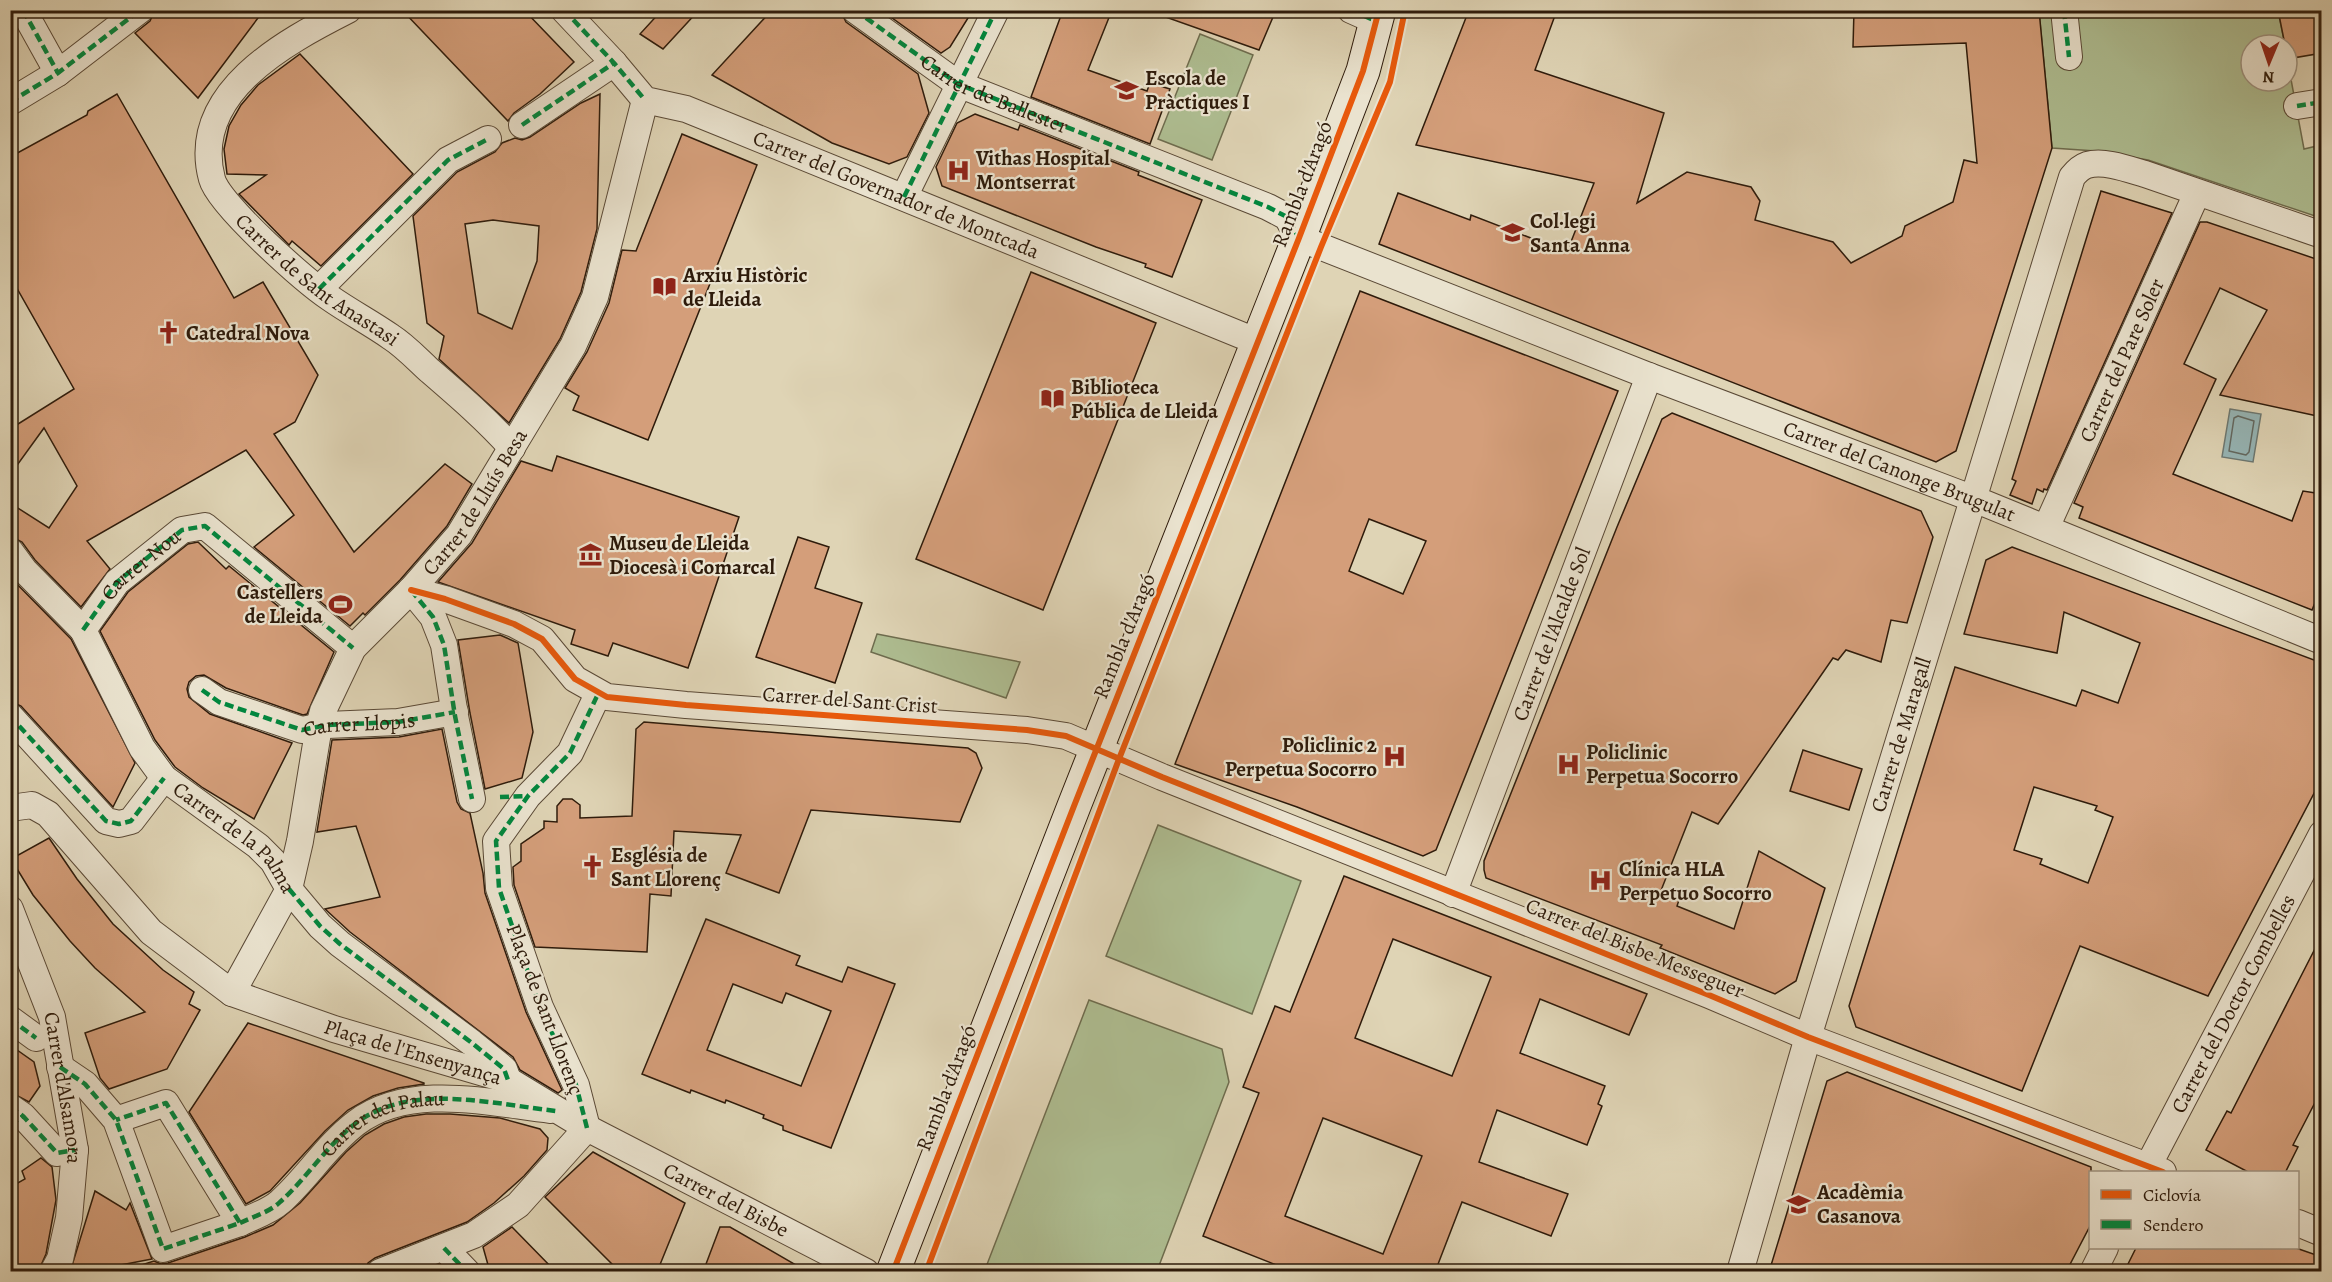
<svg xmlns="http://www.w3.org/2000/svg" width="2332" height="1282" font-family="Alegreya,serif">
	<rect width="100%" height="100%" fill="#dfd4b5"/>
	<filter id="stains"><feTurbulence type="fractalNoise" baseFrequency=".00333" numOctaves="4"/><feColorMatrix values="0 0 0 0 .2 0 0 0 0 .09 0 0 0 0 .02 0 0 0 .5 -.17"/></filter>
	<radialGradient id="worn" r=".72"><stop offset=".6" stop-color="#630" stop-opacity="0"/><stop offset="1" stop-color="#630" stop-opacity=".3"/></radialGradient>
	<!-- green -->
	<g fill="#aebd91" stroke="#6e6c4e" stroke-width="1.5">
		<path d="M2039,11H2278L2285,45H2251V81H2287V58L2304,149L2321,145V218L2148,160L2096,151L2052,148Z"/>
		<path d="M1200,34L1253,55L1212,160L1158,139Z"/>
		<path d="M877,634L1020,662L1006,698L871,652Z"/>
		<path d="M1158,825L1301,881L1252,1014L1106,956Z"/>
		<path d="M1089,1000L1222,1049L1229,1082L1157,1271L1000,1272L986,1267Z"/>
	</g>
	<!-- water -->
	<path fill="#96b6b7" stroke="#6c7872" stroke-width="1.5" d="M2230,409L2261,414L2253,462L2222,457Z"/>
	<g fill="none" stroke-linecap="round" stroke-linejoin="round">
		<!-- shore -->
		<path stroke="#626861" stroke-width="1.5" d="M2238,416L2254,421L2249,452L2246,455L2229,451L2234,418Z"/>
	</g>
	<!-- building -->
	<g fill="#d49e7a" stroke="#2e1b0b" stroke-width="1.5" fill-rule="evenodd">
		<path d="M155,10H264L198,98L135,33L150,21Z"/>
		<path d="M402,10H524L574,62L540,94L514,113L508,121Z"/>
		<path d="M662,10H699L663,49L640,34Z"/>
		<path d="M772,10H840L846,22L918,74L929,113L907,157L889,164L832,143L712,75Z"/>
		<path d="M881,10H973L950,47L941,53Z"/>
		<path d="M1063,10H1112L1088,70L1147,91L1150,83L1170,89L1150,144L1031,97Z"/>
		<path d="M1157,10H1276L1259,50L1157,14Z"/>
		<path d="M1469,10H1557L1535,70L1664,113L1637,203L1687,172L1751,187L1760,201L1755,220L1833,242L1851,263L1902,236L1905,226L1953,202L1964,160L1977,163L1966,43L1853,47L1854,10H2039L2052,148L1956,451L1936,462L1379,244L1398,193L1470,220L1471,215L1567,252L1594,183L1416,145Z"/>
		<path d="M2278,10H2322V53L2287,59V45H2285Z"/>
		<path d="M300,54L413,174L321,266L292,241L289,245L241,196L239,194L266,175L227,174L224,149L229,126L241,105L258,85Z"/>
		<path d="M117,94L234,298L263,282L318,375L295,422L274,434L354,552L445,464L472,484L447,526L400,580L365,615L363,613L350,626L254,547L294,515L246,450L87,541L110,569L81,607L35,560L22,542L10,536V503L49,528L77,486L44,428L10,475V429L74,389L10,276V157L87,115L88,111Z"/>
		<path d="M600,94L597,229L581,292L560,339L509,423L439,359L444,336L427,323L413,216L457,172L495,152L502,143L515,138L522,140L530,137L581,103ZM493,220L539,226L537,261L512,329L478,313L465,224Z"/>
		<path d="M975,114L1018,130L1020,125L1139,172L1138,175L1202,200L1172,277L1145,267L1146,264L1096,247L942,186L936,167L957,123Z"/>
		<path d="M682,134L757,165L648,440L573,410L579,396L565,388L587,352L609,303L622,250L636,251Z"/>
		<path d="M2101,191L2172,213L2047,490L2044,489L2043,492L2037,489L2032,504L2010,495L2016,481L2012,479Z"/>
		<path d="M2200,222H2207L2322,261V417L2220,395L2267,310L2220,288L2184,364L2216,379L2173,474L2292,521L2303,491L2322,494V586L2312,610L2079,518L2083,507L2074,503Z"/>
		<path d="M1031,272L1156,323L1043,610L916,559Z"/>
		<path d="M1360,291L1618,391L1436,850L1423,856L1297,807L1175,764ZM1369,519L1426,541L1403,594L1349,571Z"/>
		<path d="M1672,413L1921,511L1933,537L1907,623L1891,620L1881,662L1846,650L1838,660L1833,658L1718,824L1692,812L1660,893L1679,900L1677,906L1734,929L1759,851L1825,888L1796,981L1775,994L1660,948L1662,945L1486,878L1484,870V861L1617,527L1662,419Z"/>
		<path d="M557,456L739,517L688,668L613,643L608,656L571,644L575,630L438,582L472,543L521,461L552,471Z"/>
		<path d="M798,537L829,547L815,588L862,603L835,683L756,657Z"/>
		<path d="M198,542L226,569L229,566L334,652L307,714L303,715L226,688L204,675L196,676L189,682L187,689L189,697L210,714L292,743L254,819L203,788L175,767L155,740L100,631L128,592L188,544Z"/>
		<path d="M2012,547L2322,663V778L2208,996L2080,946L2022,1091L1856,1027L1849,1006L1955,667L2076,706L2082,690L2118,703L2140,643L2064,612L2057,653L1964,634L1986,560ZM2034,787L2097,806L2095,810L2113,817L2088,883L2040,864L2042,859L2014,850Z"/>
		<path d="M10,577L71,639L135,763L113,807L21,706L10,701Z"/>
		<path d="M500,635L518,643L533,732L522,778L485,789L470,713L458,640Z"/>
		<path d="M644,722L968,748L976,753L982,768L960,822L811,810L779,893L726,873L741,835L674,831L671,896L650,894L647,952L535,947L514,885L513,867L521,861V844L544,828V821L557,822V806L563,799H572L580,805V818L632,816L636,729Z"/>
		<path d="M442,729L457,802L461,809L470,813L483,873L485,893L526,1012L562,1090L558,1093L520,1070L513,1057L350,932L325,909L380,897L356,826L317,832L332,740L399,737Z"/>
		<path d="M1803,750L1862,769L1849,810L1790,791Z"/>
		<path d="M49,838L77,879L113,924L163,970L194,992L189,1004L200,1010L167,1069L109,1089L100,1078L85,1033L145,1012L95,968L70,941L33,895L11,859Z"/>
		<path d="M1344,876L1647,994L1629,1035L1540,999L1520,1053L1605,1086L1598,1104L1602,1106L1587,1145L1497,1110L1479,1162L1568,1194L1551,1236L1462,1202L1435,1272H1294L1203,1236L1259,1093L1243,1087L1275,1006L1290,1012ZM1393,939L1491,977L1452,1076L1355,1038ZM1323,1118L1422,1156L1383,1254L1285,1216Z"/>
		<path d="M706,919L800,956L796,965L842,982L848,967L895,984L831,1148L783,1130V1126L763,1118L764,1115L726,1100L725,1103L691,1090L690,1093L642,1074ZM733,984L782,1003L786,993L831,1011L801,1086L707,1050Z"/>
		<path d="M2322,935V1089L2293,1145L2298,1147L2285,1173H2250L2206,1150L2227,1111L2231,1113Z"/>
		<path d="M248,1023L424,1083V1084L398,1088L373,1096L348,1110L325,1131L270,1191L246,1204L189,1112Z"/>
		<path d="M10,1045L34,1062L40,1086L29,1102L10,1092Z"/>
		<path d="M1847,1072L2091,1167V1224L2066,1272H1769L1827,1081Z"/>
		<path d="M426,1114H450L500,1118L540,1129L548,1138L547,1150L524,1176L494,1203L467,1222L375,1258L368,1263L365,1272H136L135,1267L154,1261L161,1264L168,1263L245,1237L273,1225L300,1203L346,1152L365,1135L384,1124L404,1117Z"/>
		<path d="M593,1152L685,1203L657,1272H620L545,1197Z"/>
		<path d="M41,1158L52,1167L56,1200L46,1254L38,1272H10V1239L13,1225L10,1217V1197L17,1195L14,1185L25,1179L22,1171Z"/>
		<path d="M95,1191L126,1210L130,1203L152,1259L116,1266L115,1272H70Z"/>
		<path d="M512,1227L556,1272H490L483,1247Z"/>
		<path d="M720,1227H730L808,1272H703Z"/>
		<path d="M2136,1248H2296L2322,1257V1272H2124Z"/>
		<path d="M439,1265L446,1272H422Z"/>
	</g>
	<g fill="none" stroke-linecap="round" stroke-linejoin="round">
		<defs>
			<g id="street">
				<path d="M23,10L58,73"/>
				<path id="s1" d="M348,10C285,42 189,93 212,179C219,205 305,281 330,298C350,312 371,323 391,337C405,346 417,359 429,370C458,395 486,419 512,448"/>
				<path id="s2" d="M564,10L614,63L645,100L686,109L728,126L1258,342"/>
				<path id="s3" d="M855,10L958,84L1268,207L1287,217L1299,238L1649,376L1974,499L2322,641"/>
				<path d="M1351,10L1378,22"/>
				<path d="M2064,10L2069,57"/>
				<path d="M10,102L58,73L140,10"/>
				<path d="M2297,106L2322,102"/>
				<path d="M522,125L614,63"/>
				<path d="M904,197L996,10"/>
				<path d="M319,289L448,160L488,139"/>
				<path id="s4" d="M2046,528L2197,193"/>
				<path id="s5" d="M10,551L24,570L83,630L142,748L164,778L258,846L273,861L289,889L320,926L340,944L472,1043L504,1069L508,1080"/>
				<path d="M411,590L445,599L514,624L542,639L575,679L607,697L686,705L1027,730L1066,736L1162,777L1709,995L1808,1037L2163,1172"/>
				<path d="M411,590L433,617L444,645L455,716L472,799"/>
				<path d="M83,630L117,582L182,530L205,526L353,648"/>
				<path d="M202,690L219,702L302,730L327,725L398,722L455,712"/>
				<path d="M10,716L106,821L119,824L131,821L164,778"/>
				<path id="s6" d="M10,808L32,805L48,814L151,932L232,993L334,1029L508,1080L587,1128L866,1272"/>
				<path id="s7" d="M1453,894L1649,376"/>
				<path id="s8" d="M10,909L52,1017L75,1150L69,1218L60,1259L53,1272"/>
				<path id="s9" d="M232,993L289,889L300,841L319,726L323,711L353,648L411,590L459,535L573,346L595,297L645,100"/>
				<path d="M10,1019L36,1038"/>
				<path d="M60,1067L85,1084L116,1120L163,1249L240,1223L166,1103L116,1120"/>
				<path d="M10,1107L23,1116L57,1153L75,1150"/>
				<path d="M587,1128L576,1085L540,1007L499,888L496,841L528,796L570,753L598,694"/>
				<path id="s10" d="M2145,1172L2322,834"/>
				<path id="s11" d="M240,1223C252,1217 269,1212 280,1202C307,1178 327,1145 356,1123C410,1082 489,1103 551,1110"/>
				<path d="M2298,1223L2322,1233"/>
				<path d="M444,1248L467,1272"/>
				<path d="M380,1272L474,1235L518,1205L587,1128"/>
				<path id="s12" d="M1740,1272L1808,1037L2072,177C2076,172 2081,167 2087,165C2104,160 2128,169 2145,174L2322,235"/>
				<path d="M2093,1272L2105,1248"/>
			</g>
			<path id="secondary" d="M893,1272L1074,806L1299,238L1363,71L1379,10"/>
		</defs>
		<!-- street casing -->
		<use href="#street" stroke="#5a4936" stroke-width="28"/>
		<!-- secondary casing -->
		<use href="#secondary" stroke="#2e1b0b" stroke-width="35"/>
		<!-- street -->
		<use href="#street" stroke="#eae3cf" stroke-width="26"/>
		<!-- secondary -->
		<use href="#secondary" stroke="#eae3cf" stroke-width="33"/>
		<!-- quiet -->
		<g stroke="#00873e" stroke-width="4.5" stroke-dasharray="9 4.5" stroke-linecap="butt">
			<path d="M23,10L58,73"/>
			<path d="M564,10L614,63L645,100"/>
			<path id="s13" d="M855,10L958,84L1268,207L1287,217L1299,238"/>
			<path d="M1351,10L1378,22"/>
			<path d="M2064,10L2069,57"/>
			<path d="M10,102L58,73L140,10"/>
			<path d="M2297,106L2322,102"/>
			<path d="M522,125L614,63"/>
			<path d="M904,197L996,10"/>
			<path d="M319,289L448,160L488,139"/>
			<path d="M411,590L433,617L444,645L455,716L472,799"/>
			<path id="s14" d="M83,630L117,582L182,530L205,526L353,648"/>
			<path id="s15" d="M202,690L219,702L302,730L327,725L398,722L455,712"/>
			<path d="M10,716L106,821L119,824L131,821L164,778"/>
			<path d="M500,797L528,796"/>
			<path d="M289,889L320,926L340,944L472,1043L504,1069L508,1080"/>
			<path d="M10,1019L36,1038"/>
			<path d="M60,1067L85,1084L116,1120L163,1249L240,1223L166,1103L116,1120"/>
			<path d="M10,1107L23,1116L57,1153L75,1150"/>
			<path d="M10,1125L23,1116"/>
			<path d="M587,1128L576,1085L540,1007L499,888L496,841L528,796L570,753L598,694"/>
			<path d="M240,1223C252,1217 270,1212 280,1202C307,1178 327,1145 356,1123C411,1082 493,1104 556,1111"/>
			<path d="M444,1248L467,1272"/>
		</g>
		<defs>
			<g id="cycleway">
				<path d="M411,590L445,599L514,624L542,639L575,679L607,697L686,705L1027,730L1066,736L1162,777L1709,995L1808,1037L2163,1172"/>
				<path d="M893,1272L1074,806L1299,238L1363,71L1379,10"/>
				<path d="M926,1272L1119,759L1321,247L1390,82L1405,10"/>
			</g>
		</defs>
		<!-- cycleway casing -->
		<use href="#cycleway" stroke="#eae3cf" stroke-width="10"/>
		<!-- cycleway -->
		<use href="#cycleway" stroke="#e8590c" stroke-width="6"/>
	</g>
	<!-- icons -->
	<defs>
		<symbol id="school-bare" viewBox="-9 -9 18 18"><path d="M0-5L7-2L0 1L-7-2ZM-4 1L0 2.5L4 1V4Q0 6-4 4Z" fill="#8f2418" stroke="#eae3cf" stroke-width="2.5" paint-order="stroke"/></symbol>
		<symbol id="hospital-bare" viewBox="-9 -9 18 18"><path d="M-5-5h3v3.5h4V-5h3V5h-3V1.5h-4V5h-3Z" fill="#8f2418" stroke="#eae3cf" stroke-width="2.5" paint-order="stroke"/></symbol>
		<symbol id="library-bare" viewBox="-9 -9 18 18"><path d="M-6-4Q-3-5.5-.7-3.5V5Q-3 3-6 4ZM6-4Q3-5.5 .7-3.5V5Q3 3 6 4Z" fill="#8f2418" stroke="#eae3cf" stroke-width="2.5" paint-order="stroke"/></symbol>
		<symbol id="church-bare" viewBox="-9 -9 18 18"><path d="M-1.2-6h2.4v3.5h3.3v2.4h-3.3V6h-2.4V-.1h-3.3v-2.4h3.3Z" fill="#8f2418" stroke="#eae3cf" stroke-width="2.5" paint-order="stroke"/></symbol>
		<symbol id="museum-bare" viewBox="-9 -9 18 18"><path d="M0-6L6-3V-2H-6V-3ZM-5-1h2V3h-2ZM-1-1h2V3h-2ZM3-1h2V3H3ZM-6 4H6V6H-6Z" fill="#8f2418" stroke="#eae3cf" stroke-width="2.5" paint-order="stroke"/></symbol>
		<symbol id="stadium-bare" viewBox="-9 -9 18 18"><path d="M0-5a6.5 5 0 1 0 0 10a6.5 5 0 1 0 0-10ZM-3.5-1.8h7v3.6h-7Z" fill="#8f2418" stroke="#eae3cf" stroke-width="2.5" paint-order="stroke"/></symbol>
		<symbol id="university-bare" viewBox="-9 -9 18 18"><path d="M0-5L7-2L0 1L-7-2ZM-4 1L0 2.5L4 1V4Q0 6-4 4Z" fill="#8f2418" stroke="#eae3cf" stroke-width="2.5" paint-order="stroke"/></symbol>
	</defs>
	<g fill-rule="evenodd">
		<use href="#school-bare" x="1110" y="74" width="33" height="33"/>
		<use href="#hospital-bare" x="942" y="154" width="33" height="33"/>
		<use href="#school-bare" x="1496" y="216" width="33" height="33"/>
		<use href="#library-bare" x="648" y="270" width="33" height="33"/>
		<use href="#church-bare" x="152" y="316" width="33" height="33"/>
		<use href="#library-bare" x="1036" y="382" width="33" height="33"/>
		<use href="#museum-bare" x="574" y="538" width="33" height="33"/>
		<use href="#stadium-bare" x="324" y="588" width="33" height="33"/>
		<use href="#hospital-bare" x="1378" y="740" width="33" height="33"/>
		<use href="#hospital-bare" x="1552" y="748" width="33" height="33"/>
		<use href="#church-bare" x="576" y="850" width="33" height="33"/>
		<use href="#hospital-bare" x="1584" y="864" width="33" height="33"/>
		<use href="#university-bare" x="1782" y="1188" width="33" height="33"/>
	</g>
	<g text-anchor="middle" dominant-baseline="central" stroke-width="4.5" stroke-linejoin="round" paint-order="stroke">
		<!-- poi labels -->
		<g font-size="21" font-weight="bold" fill="#2e1b0b" stroke="#eae3cf" text-anchor="start">
			<text x="1145" y="78">Escola de<tspan x="1145" dy="24">Pràctiques I</tspan></text>
			<text x="976" y="158">Vithas Hospital<tspan x="976" dy="24">Montserrat</tspan></text>
			<text x="1530" y="221">Col·legi<tspan x="1530" dy="24">Santa Anna</tspan></text>
			<text x="683" y="275">Arxiu Històric<tspan x="683" dy="24">de Lleida</tspan></text>
			<text x="186" y="333">Catedral Nova</text>
			<text x="1071" y="387">Biblioteca<tspan x="1071" dy="24">Pública de Lleida</tspan></text>
			<text x="609" y="543">Museu de Lleida<tspan x="609" dy="24">Diocesà i Comarcal</tspan></text>
			<text x="323" y="592" text-anchor="end">Castellers<tspan x="323" dy="24">de Lleida</tspan></text>
			<text x="1377" y="745" text-anchor="end">Policlinic 2<tspan x="1377" dy="24">Perpetua Socorro</tspan></text>
			<text x="1586" y="752">Policlinic<tspan x="1586" dy="24">Perpetua Socorro</tspan></text>
			<text x="611" y="855">Església de<tspan x="611" dy="24">Sant Llorenç</tspan></text>
			<text x="1619" y="869">Clínica HLA<tspan x="1619" dy="24">Perpetuo Socorro</tspan></text>
			<text x="1817" y="1192">Acadèmia<tspan x="1817" dy="24">Casanova</tspan></text>
		</g>
		<!-- street labels -->
		<g font-size="21" fill="#2e1b0b" stroke="#eae3cf">
			<text stroke="none"><textPath href="#s13" startOffset="164">Carrer de Ballester</textPath></text>
			<text transform="translate(1302 184) rotate(-69)">Rambla d'Aragó</text>
			<text stroke="none"><textPath href="#s2" startOffset="390">Carrer del Governador de Montcada</textPath></text>
			<text stroke="none"><textPath href="#s1" startOffset="384">Carrer de Sant Anastasi</textPath></text>
			<text stroke="none"><textPath href="#s4" startOffset="184">Carrer del Pare Soler</textPath></text>
			<text stroke="none"><textPath href="#s3" startOffset="1150">Carrer del Canonge Brugulat</textPath></text>
			<text stroke="none"><textPath href="#s9" startOffset="561">Carrer de Lluís Besa</textPath></text>
			<text stroke="none"><textPath href="#s14" startOffset="88">Carrer Nou</textPath></text>
			<text stroke="none"><textPath href="#s7" startOffset="278">Carrer de l'Alcalde Sol</textPath></text>
			<text transform="translate(1124 636) rotate(-68)">Rambla d'Aragó</text>
			<text transform="translate(850 700) rotate(4)">Carrer del Sant Crist</text>
			<text stroke="none"><textPath href="#s15" startOffset="166">Carrer Llopis</textPath></text>
			<text stroke="none"><textPath href="#s12" startOffset="561">Carrer de Maragall</textPath></text>
			<text stroke="none"><textPath href="#s5" startOffset="370">Carrer de la Palma</textPath></text>
			<text transform="translate(1635 948) rotate(22)">Carrer del Bisbe Messeguer</text>
			<text stroke="none"><textPath href="#s10" startOffset="190">Carrer del Doctor Combelles</textPath></text>
			<text transform="translate(545 1009) rotate(69)">Plaça de Sant Llorenç</text>
			<text stroke="none"><textPath href="#s6" startOffset="489">Plaça de l'Ensenyança</textPath></text>
			<text stroke="none"><textPath href="#s8" startOffset="188">Carrer d'Alsamora</textPath></text>
			<text transform="translate(946 1088) rotate(-69)">Rambla d'Aragó</text>
			<text stroke="none"><textPath href="#s11" startOffset="180">Carrer del Palau</textPath></text>
			<text stroke="none"><textPath href="#s6" startOffset="837">Carrer del Bisbe</textPath></text>
		</g>
	</g>
	<!-- margin -->
	<rect width="2332" height="1282" fill="none" stroke="#dfd4b5" stroke-width="36"/>
	<rect x="12" y="12" width="2308" height="1258" fill="none" stroke="#2e1b0b" stroke-width="3"/>
	<rect x="18" y="18" width="2296" height="1246" fill="none" stroke="#2e1b0b" stroke-width="1.5"/>
	<!-- legend -->
	<rect x="2089" y="1171" width="210" height="78" fill="#eae3cf" stroke="#9f9381" stroke-width="1.5"/>
	<rect x="2101" y="1190" width="30" height="9" fill="#e8590c" stroke="#9f9381" stroke-width="1.5"/>
	<text x="2143" y="1201" font-size="18" fill="#2e1b0b">Ciclovía</text>
	<rect x="2101" y="1220" width="30" height="9" fill="#00873e" stroke="#9f9381" stroke-width="1.5"/>
	<text x="2143" y="1231" font-size="18" fill="#2e1b0b">Sendero</text>
	<!-- north arrow -->
	<g transform="translate(2269 63) rotate(182)"><circle r="28" fill="#eae3cf" stroke="#9f9381" stroke-width="1.5"/>
	<path d="M0-4.5L10 22L0 15L-10 22Z" fill="#8f2418"/>
	<text y="-9" font-size="16" font-weight="bold" text-anchor="middle" fill="#2e1b0b">N</text>
	</g>
	<rect width="100%" height="100%" filter="url(#stains)"/>
	<rect width="100%" height="100%" fill="url(#worn)"/>
</svg>
